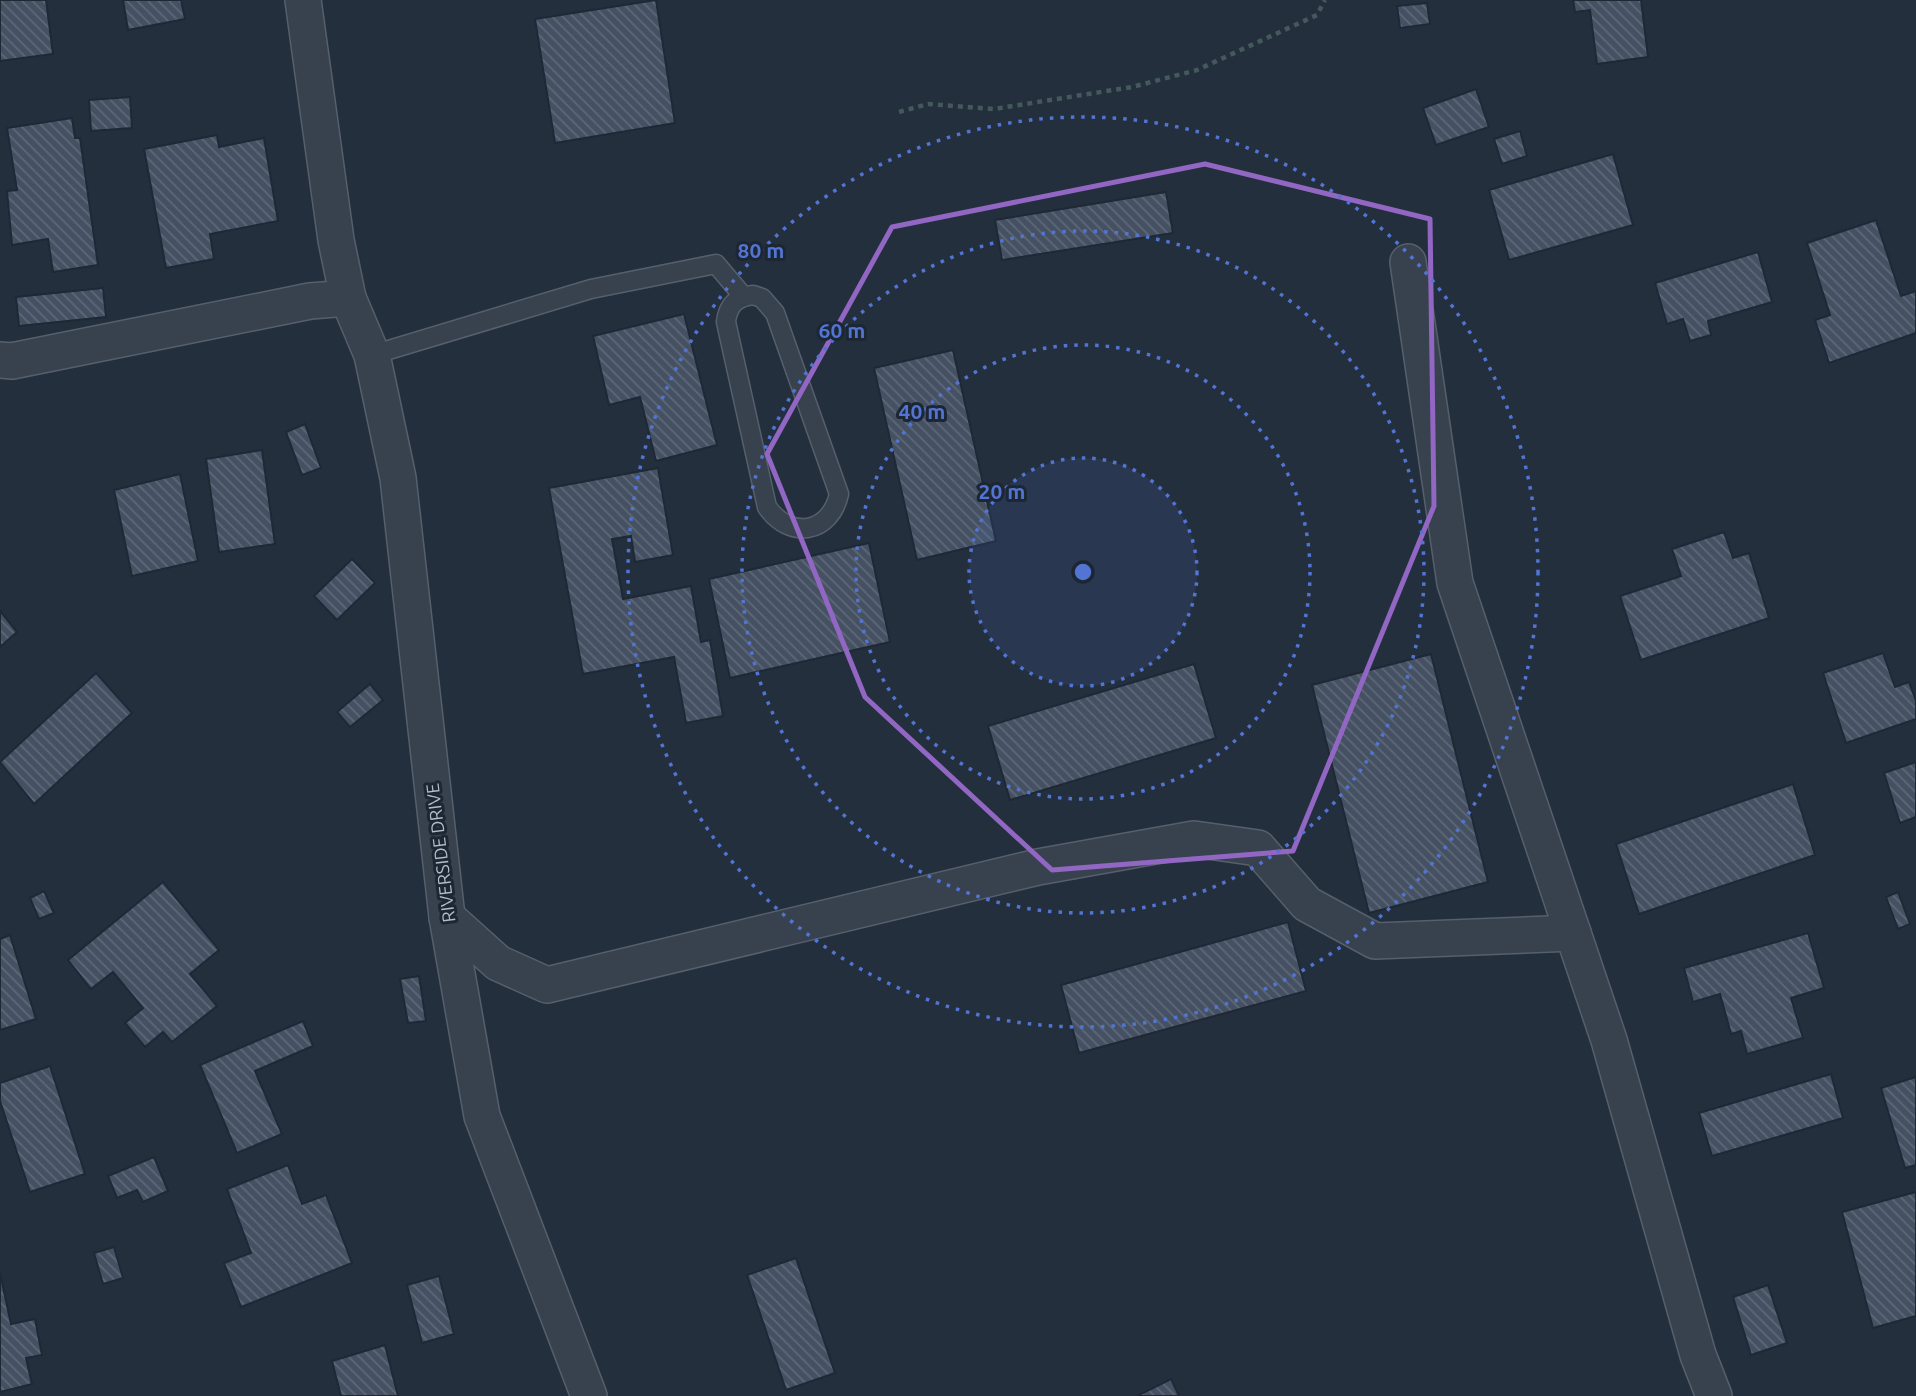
<svg xmlns="http://www.w3.org/2000/svg" width="1916" height="1396" font-family="Ubuntu,sans-serif">
	<defs>
		<pattern id="building-back-hatch" width="6" height="6" patternUnits="userSpaceOnUse" patternTransform="scale(1.75)"><rect width="6" height="6" fill="#455162"/><path d="M-1 5l2 2M0 0l6 6M5-1l2 2" fill="none" stroke="#5d6877"/></pattern>
	</defs>
	<rect width="100%" height="100%" fill="#242f3e"/>
	<!-- building -->
	<g fill="url(#building-back-hatch)" stroke="#1f2835" stroke-width="2">
		<path d="M0,0H46L53,54L0,61Z"/>
		<path d="M123,0H181L185,19L128,30Z"/>
		<path d="M656,0L675,123L555,143L535,19Z"/>
		<path d="M1573,0H1641L1648,57L1597,64L1590,10L1575,12Z"/>
		<path d="M1427,3L1430,24L1400,28L1397,6Z"/>
		<path d="M1476,89L1489,127L1436,145L1423,108Z"/>
		<path d="M130,97L132,128L91,131L89,100Z"/>
		<path d="M72,118L75,138H80L98,265L53,272L48,239L12,245L7,191L17,190L7,128Z"/>
		<path d="M1520,131L1527,156L1502,164L1494,139Z"/>
		<path d="M217,135L219,147L264,138L278,221L210,234L214,259L166,268L144,149Z"/>
		<path d="M1613,154L1633,225L1509,260L1489,190Z"/>
		<path d="M1166,192L1173,233L1002,260L995,220Z"/>
		<path d="M1876,220L1901,296L1916,291V333L1829,363L1815,320L1830,315L1807,243Z"/>
		<path d="M1758,252L1772,302L1708,321L1711,335L1690,341L1683,319L1667,324L1655,283Z"/>
		<path d="M103,288L106,317L19,326L16,297Z"/>
		<path d="M684,314L717,445L656,461L640,397L609,405L593,336Z"/>
		<path d="M953,350L996,541L917,560L874,368Z"/>
		<path d="M305,424L321,468L302,475L286,432Z"/>
		<path d="M262,450L275,544L219,552L206,459Z"/>
		<path d="M658,468L673,555L635,562L631,536L612,539L623,599L691,586L701,642L710,640L723,716L686,723L674,657L583,674L549,488Z"/>
		<path d="M180,474L198,561L132,576L114,490Z"/>
		<path d="M1724,532L1733,558L1749,553L1769,618L1641,660L1620,596L1681,576L1672,549Z"/>
		<path d="M869,543L890,642L730,678L709,579Z"/>
		<path d="M352,559L375,583L337,620L314,596Z"/>
		<path d="M0,611L17,632L0,647Z"/>
		<path d="M1883,653L1895,687L1909,682L1916,701V719L1846,743L1823,673Z"/>
		<path d="M1431,654L1488,882L1369,913L1312,685Z"/>
		<path d="M1194,664L1216,738L1010,800L988,726Z"/>
		<path d="M96,673L132,713L34,804L0,762Z"/>
		<path d="M370,684L383,700L350,727L337,712Z"/>
		<path d="M1916,762V817L1900,823L1884,773Z"/>
		<path d="M1793,784L1815,855L1639,914L1616,844Z"/>
		<path d="M163,882L219,950L190,974L217,1006L172,1042L163,1032L145,1047L125,1023L143,1008L113,972L91,989L68,960Z"/>
		<path d="M44,891L54,913L39,919L30,898Z"/>
		<path d="M1898,892L1910,924L1898,929L1886,897Z"/>
		<path d="M1288,922L1306,991L1079,1053L1061,985Z"/>
		<path d="M1808,933L1824,988L1791,998L1803,1038L1747,1054L1741,1031L1731,1034L1720,994L1693,1002L1684,968Z"/>
		<path d="M10,935L36,1019L0,1030V939Z"/>
		<path d="M419,976L426,1021L408,1023L400,979Z"/>
		<path d="M303,1021L313,1046L255,1071L282,1134L237,1153L200,1065Z"/>
		<path d="M50,1066L85,1174L30,1192L0,1101V1083Z"/>
		<path d="M1831,1074L1843,1118L1712,1156L1699,1113Z"/>
		<path d="M1916,1077V1165L1905,1168L1881,1088Z"/>
		<path d="M154,1157L168,1191L143,1202L137,1190L117,1198L108,1176Z"/>
		<path d="M288,1165L302,1204L326,1195L352,1263L241,1307L224,1263L251,1253L227,1189Z"/>
		<path d="M1916,1192V1316L1873,1328L1842,1212Z"/>
		<path d="M114,1247L123,1278L103,1284L94,1253Z"/>
		<path d="M796,1258L835,1373L786,1390L747,1275Z"/>
		<path d="M0,1273L11,1324L35,1319L42,1355L26,1358L32,1384L0,1392Z"/>
		<path d="M439,1276L454,1334L422,1343L407,1285Z"/>
		<path d="M1768,1285L1787,1343L1751,1355L1733,1297Z"/>
		<path d="M385,1345L398,1396H341L332,1361Z"/>
		<path d="M1171,1379L1179,1396H1137Z"/>
	</g>
	<g fill="none" stroke-linecap="round" stroke-linejoin="round">
		<defs>
			<g id="service">
				<path d="M753,295L762,298L775,313L839,494C830,534 790,540 767,507L726,322C728,305 736,297 753,295Z"/>
				<path d="M372,355L591,289L716,264L743,296"/>
			</g>
			<g id="minor">
				<path d="M1408,262L1455,583L1609,1040L1698,1355L1714,1396"/>
				<path d="M348,298L372,355L398,478L447,917L482,1116L589,1396"/>
				<path d="M0,360L12,361L310,301L348,298L336,240L303,0"/>
				<path d="M447,917L498,963L547,985L1038,867L1194,839L1258,848L1307,904L1375,941L1573,933"/>
			</g>
		</defs>
		<!-- service casing -->
		<use href="#service" stroke="#565f6c" stroke-width="21"/>
		<!-- minor casing -->
		<use href="#minor" stroke="#565f6c" stroke-width="38"/>
		<!-- path -->
		<path stroke="#44595c" stroke-width="4.5" stroke-dasharray="5 5" stroke-linecap="butt" d="M899,112L928,104L994,109L1132,87L1197,70L1317,15L1325,0"/>
		<!-- service -->
		<use href="#service" stroke="#38414e" stroke-width="18"/>
		<!-- minor -->
		<use href="#minor" stroke="#38414e" stroke-width="35"/>
	</g>
	<!-- marked area -->
	<path fill="none" stroke="#9266c3" stroke-width="5" stroke-linejoin="round" d="M1205,164L1430,219L1434,506L1293,851L1052,870L865,697L767,454L892,227Z"/>
	<!-- distance rings -->
	<circle cx="1083" cy="572" r="114" fill="#5274d3" fill-opacity=".12"/>
	<g fill="none" stroke="#5274d3" stroke-width="3.5" stroke-dasharray="3.5 7">
		<circle cx="1083" cy="572" r="114"/>
		<circle cx="1083" cy="572" r="227"/>
		<circle cx="1083" cy="572" r="341"/>
		<circle cx="1083" cy="572" r="455"/>
	</g>
	<g text-anchor="middle" dominant-baseline="central" stroke-width="6" stroke-linejoin="round" paint-order="stroke">
		<!-- street labels -->
		<g font-size="18" fill="#b4bcc9" stroke="#1d2633">
			<text transform="translate(440 853) rotate(-97)">RIVERSIDE DRIVE</text>
		</g>
	</g>
	<circle cx="1083" cy="572" r="10" fill="#5274d3" stroke="#1d2633" stroke-width="3.5"/>
	<g font-size="21" text-anchor="middle" font-weight="bold" fill="#5274d3" stroke="#1d2633" stroke-width="6" stroke-linejoin="round" paint-order="stroke">
		<text x="761" y="258">80 m</text>
		<text x="842" y="338">60 m</text>
		<text x="922" y="419">40 m</text>
		<text x="1002" y="499">20 m</text>
	</g>
</svg>
